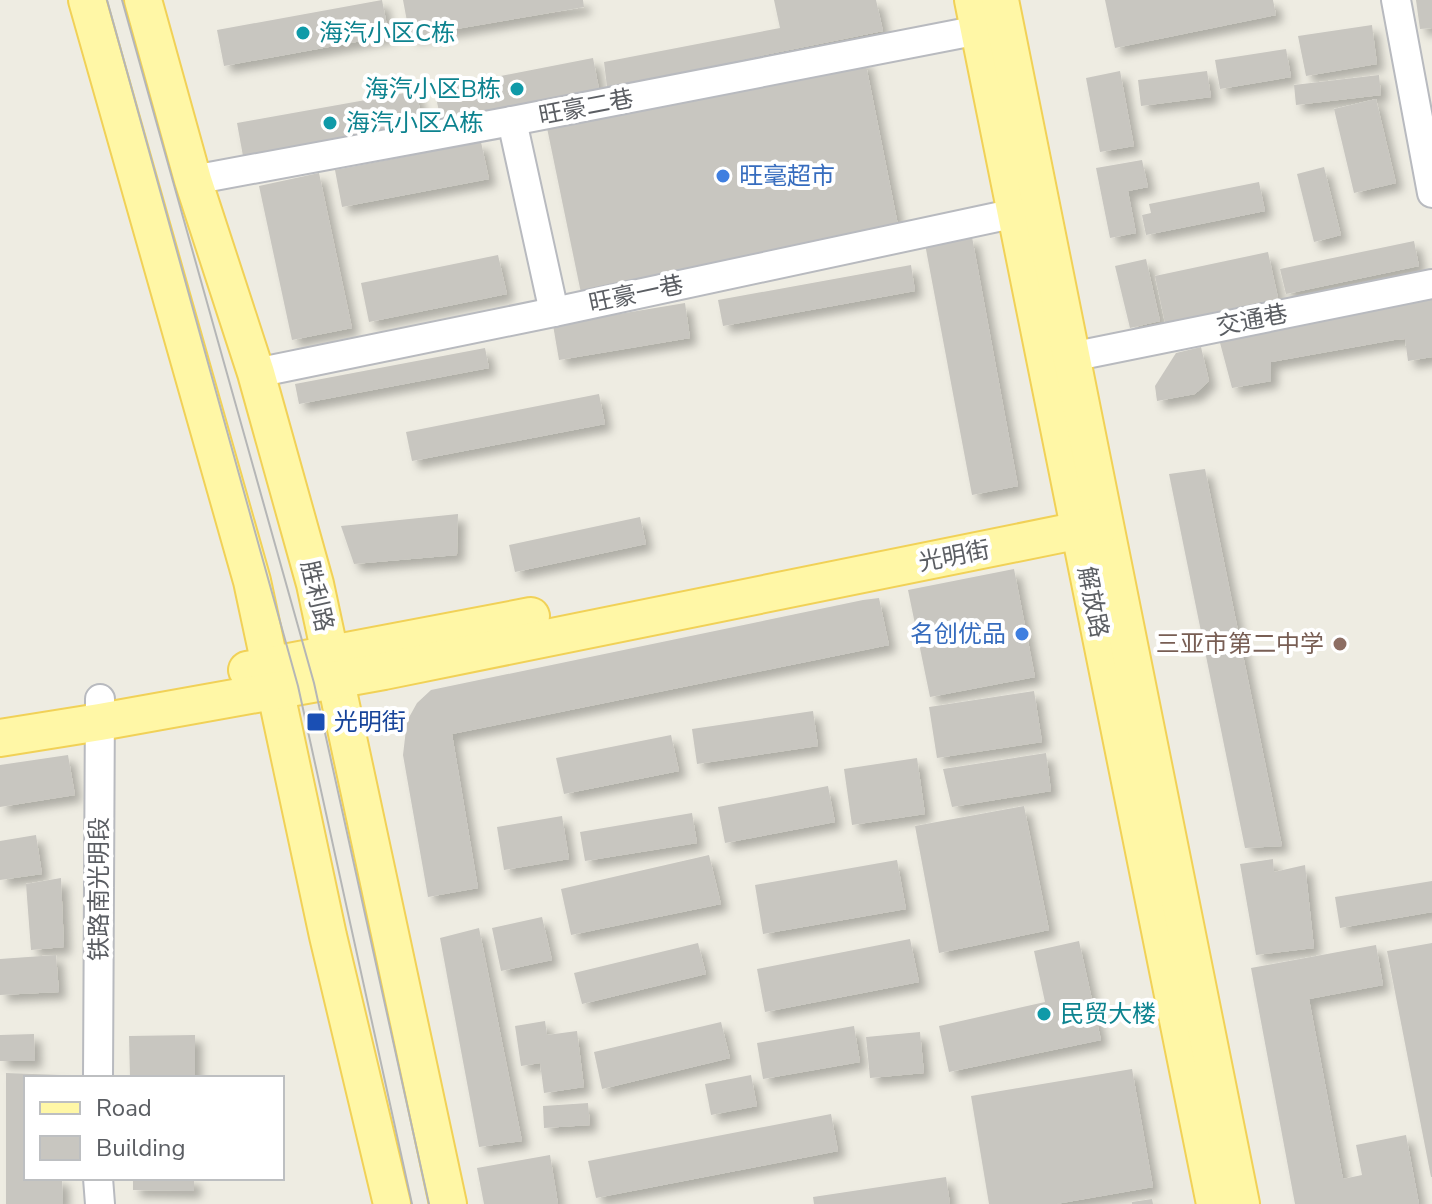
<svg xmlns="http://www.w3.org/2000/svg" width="1432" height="1204" font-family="'Nunito Sans','Noto Sans SC',sans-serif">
	<defs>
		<filter id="shadow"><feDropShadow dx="7" dy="7" stdDeviation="4" flood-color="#0004"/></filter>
	</defs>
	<rect width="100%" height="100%" fill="#eeece2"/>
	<!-- building -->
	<g fill="#c8c6c0" filter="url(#shadow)">
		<path d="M382,0L389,36L224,66L217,30Z"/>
		<path d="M403,0H583L584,7L410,37Z"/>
		<path d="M774,0H876L883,31L607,87L604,62L780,28Z"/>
		<path d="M1105,0H1273L1276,15L1115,48Z"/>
		<path d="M1416,0H1432V28L1420,29Z"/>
		<path d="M1372,25L1377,64L1306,76L1298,36Z"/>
		<path d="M1286,49L1291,77L1220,89L1215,60Z"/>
		<path d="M593,58L599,89L441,120L434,89Z"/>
		<path d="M865,60L899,230L581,293L546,123Z"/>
		<path d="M1120,71L1134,146L1100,152L1086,78Z"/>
		<path d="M1207,71L1211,97L1141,106L1138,80Z"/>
		<path d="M1379,75L1381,95L1296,105L1294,85Z"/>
		<path d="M416,91L423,124L243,156L237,123Z"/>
		<path d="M1376,99L1396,183L1354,193L1334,109Z"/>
		<path d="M481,142L489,179L342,207L335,170Z"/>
		<path d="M1142,160L1148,187L1128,191L1136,233L1110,238L1096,168Z"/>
		<path d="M1324,167L1341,235L1314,242L1297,174Z"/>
		<path d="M319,173L352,328L292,340L259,186Z"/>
		<path d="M1259,182L1265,211L1146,235L1142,215L1151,213L1149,204Z"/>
		<path d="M972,237L1018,486L972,495L925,244Z"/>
		<path d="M1414,241L1419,266L1286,294L1280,269Z"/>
		<path d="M1268,252L1278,298L1165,323L1155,276Z"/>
		<path d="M498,255L507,294L369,322L361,283Z"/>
		<path d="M1146,259L1160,321L1130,328L1115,266Z"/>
		<path d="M911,265L915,291L723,326L718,300Z"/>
		<path d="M1432,294V357L1408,361L1405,339L1394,340L1271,362V381L1232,388L1219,339Z"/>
		<path d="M685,303L690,338L559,360L553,325Z"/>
		<path d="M1201,347L1209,381L1195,394L1157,401L1155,386L1176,353Z"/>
		<path d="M485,348L489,368L299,404L295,384Z"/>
		<path d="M599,394L605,424L412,461L406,432Z"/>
		<path d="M1205,469L1282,846L1245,848L1169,474Z"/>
		<path d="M458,514L457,555L354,564L341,526Z"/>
		<path d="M640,517L646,544L515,572L509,545Z"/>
		<path d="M1014,569L1035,677L930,697L908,590Z"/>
		<path d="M879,598L889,645L452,734L478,888L428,897L403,755L407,721L417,703L431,690L863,600Z"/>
		<path d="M1034,691L1042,742L937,758L929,707Z"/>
		<path d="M813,711L818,746L697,764L692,729Z"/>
		<path d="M671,735L679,771L564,794L556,758Z"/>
		<path d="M1046,753L1051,791L952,807L943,769Z"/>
		<path d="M68,755L75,795L0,807V765Z"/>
		<path d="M917,758L925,814L852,825L844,769Z"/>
		<path d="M828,786L835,822L725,843L718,807Z"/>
		<path d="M1024,806L1049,930L939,953L915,826Z"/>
		<path d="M692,813L697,843L585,861L580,832Z"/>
		<path d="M562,816L569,859L504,870L497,827Z"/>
		<path d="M36,835L42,874L0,880V841Z"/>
		<path d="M709,855L721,904L571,935L561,889Z"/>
		<path d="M1273,859L1274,872L1305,865L1314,948L1256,955L1240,864Z"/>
		<path d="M897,860L906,909L763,934L755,885Z"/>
		<path d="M61,878L64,947L31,950L26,884Z"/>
		<path d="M1432,881V912L1340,928L1335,897Z"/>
		<path d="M542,917L552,960L501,971L492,928Z"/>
		<path d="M479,928L522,1141L479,1147L440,938Z"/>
		<path d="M910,939L919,982L765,1012L757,969Z"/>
		<path d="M1079,941L1101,1040L949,1072L939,1026L1045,1002L1034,951Z"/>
		<path d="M698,943L706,974L582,1004L574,973Z"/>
		<path d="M1432,943V1177H1431L1387,951Z"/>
		<path d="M1376,945L1383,985L1309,999L1343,1179L1362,1175L1356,1145L1406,1135L1419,1204H1295L1251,968Z"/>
		<path d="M56,955L59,992L0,995V959Z"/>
		<path d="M545,1021L547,1035L577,1031L584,1087L544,1093L540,1063L521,1066L515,1026Z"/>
		<path d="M721,1022L730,1058L602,1089L594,1052Z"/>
		<path d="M854,1026L860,1062L763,1079L757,1043Z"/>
		<path d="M920,1032L924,1073L870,1078L866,1037Z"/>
		<path d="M34,1034L35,1061H0V1035Z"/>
		<path d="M195,1035V1078H130L129,1036Z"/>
		<path d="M1132,1069L1153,1187L1056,1204H989L971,1096Z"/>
		<path d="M6,1073L60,1075V1078H26V1178H62L63,1204H6Z"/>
		<path d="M751,1075L757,1106L711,1115L705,1084Z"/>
		<path d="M588,1103L590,1125L544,1128L543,1106Z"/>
		<path d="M831,1114L838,1151L596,1198L588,1161Z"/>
		<path d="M550,1155L558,1204H484L477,1168Z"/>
		<path d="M946,1177L950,1204H814L813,1197Z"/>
		<path d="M133,1178H194V1191L133,1190Z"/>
		<path d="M1152,1199L1153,1204H1132V1202Z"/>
	</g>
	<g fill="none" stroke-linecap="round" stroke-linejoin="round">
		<defs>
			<g id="minor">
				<path d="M1396,0L1432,193"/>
				<path d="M512,121L554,312"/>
				<path d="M193,180L512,121L979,30"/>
				<path d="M1071,357L1432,284"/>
				<path d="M256,373L554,312L1016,213"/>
				<path d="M98,1078L100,699"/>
				<path d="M98,1178L100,1204"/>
			</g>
			<g id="major">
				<path d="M87,0L252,581L328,936L392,1204"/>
				<path d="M143,0L193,180L256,373L315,584L448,1204"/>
				<path d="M973,0L1215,1204"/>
				<path d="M1000,0L1241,1204"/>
				<path d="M247,670L531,616"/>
				<path d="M0,738L100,722L384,671L1100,526"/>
			</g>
		</defs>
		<!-- minor casing -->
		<use href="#minor" stroke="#b8babf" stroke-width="32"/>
		<!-- major casing -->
		<use href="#major" stroke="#f1d157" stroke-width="40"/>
		<!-- minor -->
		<use href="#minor" stroke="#fff" stroke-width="28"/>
		<!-- major -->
		<use href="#major" stroke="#fff7a6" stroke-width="36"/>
		<!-- tram -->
		<g stroke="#b5b6b6" stroke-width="2">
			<path d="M107,0L298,686L412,1204"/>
			<path d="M122,0L314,683L429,1204"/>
		</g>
	</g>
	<!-- markers -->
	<g fill="#0f9aa8" stroke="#fff" stroke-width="3">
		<circle cx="303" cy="33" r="8"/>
		<circle cx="517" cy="89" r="8"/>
		<circle cx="330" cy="123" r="8"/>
		<circle cx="1044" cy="1014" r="8"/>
	</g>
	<g fill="#3f7fe0" stroke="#fff" stroke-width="3">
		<circle cx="723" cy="176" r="8"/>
		<circle cx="1022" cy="634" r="8"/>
	</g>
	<circle fill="#8d6e63" stroke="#fff" stroke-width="3" cx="1340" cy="644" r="8"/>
	<rect fill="#1a4fb4" stroke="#fff" stroke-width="3" x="306" y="712" width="20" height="20" rx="4"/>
	<g text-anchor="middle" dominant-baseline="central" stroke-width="8" stroke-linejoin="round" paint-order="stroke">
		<!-- culture labels -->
		<g font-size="24" fill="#0d838f" stroke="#fff" text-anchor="start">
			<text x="319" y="33">海汽小区C栋</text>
			<text x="501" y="89" text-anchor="end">海汽小区B栋</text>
			<text x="346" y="123">海汽小区A栋</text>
			<text x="1060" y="1014">民贸大楼</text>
		</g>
		<!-- street labels -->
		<g font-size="24" fill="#5b5e63" stroke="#fff">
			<text transform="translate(586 107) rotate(-11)">旺豪二巷</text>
			<text transform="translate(636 294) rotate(-12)">旺豪一巷</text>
			<text transform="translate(1252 320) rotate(-11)">交通巷</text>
			<text transform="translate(954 556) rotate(-11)">光明街</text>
			<text transform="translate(317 596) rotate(77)">胜利路</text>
			<text transform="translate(1093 602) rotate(79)">解放路</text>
			<text transform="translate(99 889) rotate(-90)">铁路南光明段</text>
		</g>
		<!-- shop labels -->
		<g font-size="24" fill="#366cbe" stroke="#fff" text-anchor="start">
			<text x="739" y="176">旺毫超市</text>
			<text x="1006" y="634" text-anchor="end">名创优品</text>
		</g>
		<!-- education labels -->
		<g font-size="24" fill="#785e54" stroke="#fff" text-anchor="end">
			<text x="1324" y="644">三亚市第二中学</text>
		</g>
		<!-- transit labels -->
		<g font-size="24" fill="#164399" stroke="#fff" text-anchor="start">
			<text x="334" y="722">光明街</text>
		</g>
	</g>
	<!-- legend -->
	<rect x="24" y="1076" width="260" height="104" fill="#ffffff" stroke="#bdbfc1" stroke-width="2"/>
	<rect x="40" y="1102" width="40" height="12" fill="#fff7a6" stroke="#bdbfc1" stroke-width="2"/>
	<text x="96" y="1116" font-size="24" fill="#5b5e63">Road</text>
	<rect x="40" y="1136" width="40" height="24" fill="#c8c6c0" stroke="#bdbfc1" stroke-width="2"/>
	<text x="96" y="1156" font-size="24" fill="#5b5e63">Building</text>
</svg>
